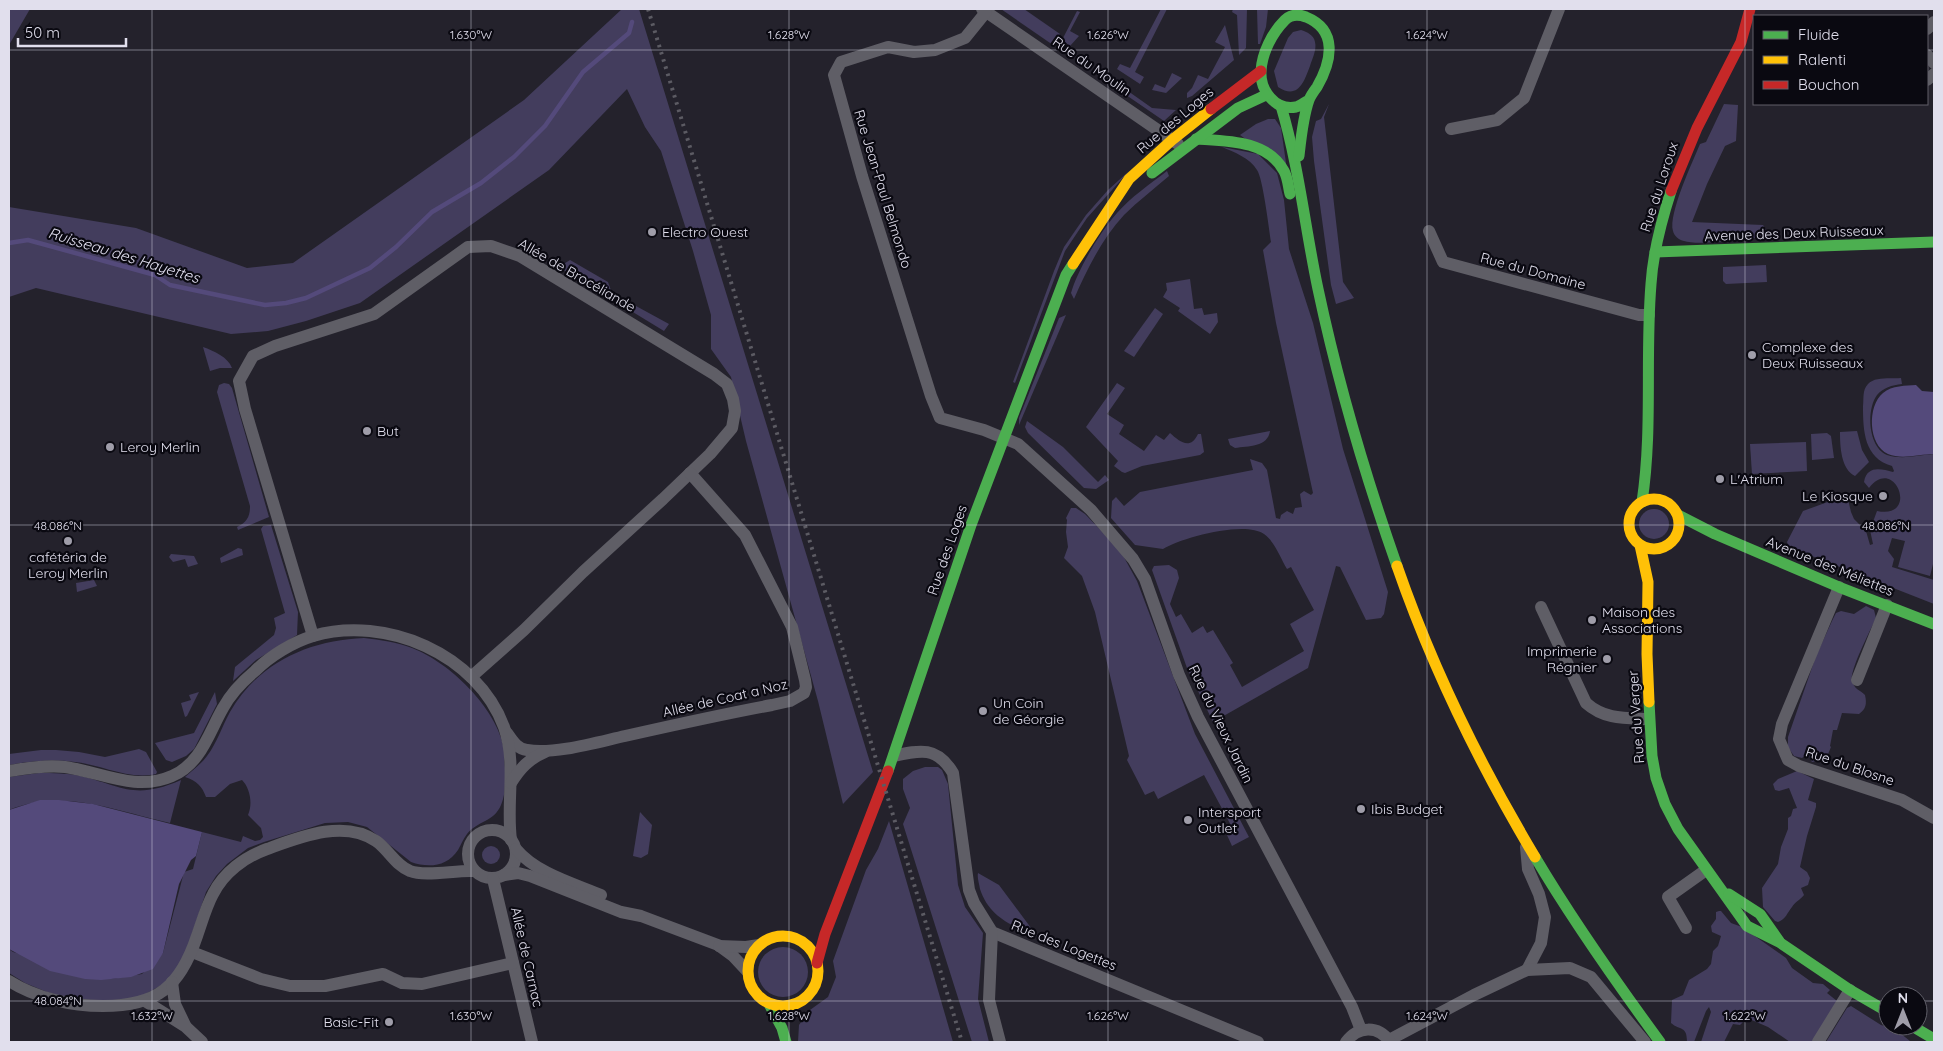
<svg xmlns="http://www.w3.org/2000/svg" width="1943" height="1051" font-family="Quicksand,sans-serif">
	<rect width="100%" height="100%" fill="#24222c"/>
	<!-- green -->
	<g fill="#433d5d">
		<path d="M9,9H30L9,45Z"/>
		<path d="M622,9H639L873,772L843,804L818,701L746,441L731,377L711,349V315L693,251L661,151L645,127L627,89L549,170L360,303L306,321L268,331L231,334L36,288L9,297V207L136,228L247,268L293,263L524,100Z"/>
		<path d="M1001,9H1024L1060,34L1053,45Z"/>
		<path d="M1161,9H1167L1135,72L1144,77L1140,84L1117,69L1120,64L1130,68Z"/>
		<path d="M1233,9H1247L1246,48L1239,55L1237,15L1232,12Z"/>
		<path d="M1257,9H1268L1266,27L1260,44H1258Z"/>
		<path d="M1077,11L1080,12L1070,31L1079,36L1070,46L1062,40Z"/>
		<path d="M1225,25L1234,60L1192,96L1187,98V93L1192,88L1198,75L1208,79L1225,47L1215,42Z"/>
		<path d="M1301,30C1307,32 1314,35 1315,42C1317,50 1312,59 1310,66C1304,82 1298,100 1278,87L1274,71L1288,38L1293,32Z"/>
		<path d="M1172,73L1182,78L1166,93L1152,90L1155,84L1165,88Z"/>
		<path d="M1118,84L1152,108L1176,110L1164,121L1113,86Z"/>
		<path d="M1329,104L1324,117L1343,282L1354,298L1336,304L1331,285L1314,161L1312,137L1316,121L1321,119Z"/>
		<path d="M1724,104L1738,105L1736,141L1725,146L1707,184L1692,222L1763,225L1767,231L1764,237C1747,239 1698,246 1684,241C1679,240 1674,236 1673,231C1668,214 1693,161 1700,144L1706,142Z"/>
		<path d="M1268,119H1275L1281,128L1287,170L1240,135L1256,124Z"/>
		<path d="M1222,147L1258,154L1277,173L1284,200L1289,249L1313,323L1343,449L1388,592L1384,614L1381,618L1366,620L1340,567L1336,566L1308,668L1213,722L1187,668L1152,570L1154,566L1169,565L1177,570L1179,578L1170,604L1176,617L1181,614L1192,633L1203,626L1207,633L1213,630L1233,663L1230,665L1242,687L1304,651L1290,624L1314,610L1291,567L1287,569C1280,557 1275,542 1264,534C1245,520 1180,538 1163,549L1135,545L1111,518L1112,501L1116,497L1124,506L1140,492L1253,470L1250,459L1262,463L1267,470L1276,518L1280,519L1281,515L1287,511L1293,514L1295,508L1302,507L1300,494L1304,491L1311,495L1313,493L1276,323L1263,250L1271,242C1269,230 1263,178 1257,170C1250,158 1234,152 1222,147Z"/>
		<path d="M1129,171L1087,218L1065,251L1015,383L1013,382L1054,271L1064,247L1086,215L1108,190Z"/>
		<path d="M1167,171L1169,176C1154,189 1138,201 1124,215C1102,239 1087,269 1074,299L1071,293C1078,269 1100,232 1117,213C1131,197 1150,184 1167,171Z"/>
		<path d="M570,260L608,282L613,296L616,299L625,300L669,324L664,331L559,267Z"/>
		<path d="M1766,265L1767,282L1726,284L1723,281V267Z"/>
		<path d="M1190,279L1194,309L1202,308L1204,315L1217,313L1218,322L1210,334L1178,311L1180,308L1163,297L1167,290L1166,283Z"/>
		<path d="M1155,308L1163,314L1134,357L1124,351Z"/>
		<path d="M1066,315L1019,425V418L1059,318Z"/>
		<path d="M203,347C214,351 228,357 232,368H220L210,371Z"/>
		<path d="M1901,378L1902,384C1892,385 1883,388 1877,395C1866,410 1868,447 1887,455C1902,460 1919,455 1934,454V560L1930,576L1898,567L1905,541L1892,538L1888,551L1894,559L1892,567L1934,580V604L1794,549L1788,545L1787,542L1803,511L1847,495L1851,512L1854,519L1866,531L1870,545L1873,544L1870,530L1877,511C1920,520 1895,454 1869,488L1864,482C1867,465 1881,469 1893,472L1894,471L1892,466C1864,458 1863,431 1863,406C1864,399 1862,390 1868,384C1875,376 1892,379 1901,378Z"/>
		<path d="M224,383L229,384L232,388L269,517L238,530L237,527C247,522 250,517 250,506L217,392L219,385Z"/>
		<path d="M1117,383L1125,388L1107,414L1124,425L1119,434L1144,451L1156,435L1164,440L1170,433C1179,441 1190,451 1198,434H1201L1204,452L1200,455L1142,466L1125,473L1122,472L1114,466L1118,461L1086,427Z"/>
		<path d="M1027,421L1063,447L1098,482L1105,475L1109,480L1096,489L1084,488L1028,433L1025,427Z"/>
		<path d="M1270,431C1268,447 1248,446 1235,448L1230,445L1228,439Z"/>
		<path d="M1857,431L1862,450L1869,462L1855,476C1841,469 1840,447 1840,432Z"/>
		<path d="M1827,433L1831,436L1834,458L1812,460L1811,434Z"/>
		<path d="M1806,442L1807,471L1752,474L1750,444Z"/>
		<path d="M1071,508H1076L1085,514L1120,550L1137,581L1195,734L1249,837L1232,846L1227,835L1234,831L1204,775L1158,799L1154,791L1145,795L1127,760L1129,756L1095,612L1082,576L1064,558L1068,547L1066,532L1067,520L1066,518Z"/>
		<circle cx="1654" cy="524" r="15"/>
		<path d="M271,525L298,612L297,635L256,660L233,681L235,667L274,635L276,628L274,618L285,613L261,529L263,526Z"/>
		<path d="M238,548L242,549L243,555L221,563L220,558Z"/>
		<path d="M171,554L194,556L198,564L188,567L185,559L173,562L169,557Z"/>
		<path d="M94,580L97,586L77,592L76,583Z"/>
		<path d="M1866,606L1874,610L1876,618C1871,629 1849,671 1852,681C1854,689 1860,690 1865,695C1867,704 1866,709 1859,714L1842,713L1837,730H1833L1830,746L1831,747L1826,759L1812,762L1807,754L1802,758L1794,756L1788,747V737L1816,656L1832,621L1836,613L1841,611L1854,614Z"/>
		<path d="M364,638C380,640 397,642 412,648C449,662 497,708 504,749C505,755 504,761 505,768C505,781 506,793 501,805C494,822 477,821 467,834C463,839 461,845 458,850C447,867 428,868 411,862L367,827L348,822L325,823L264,842L248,848L227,864L216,876L206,892L185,955L169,981L140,997L120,1000L93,1001L70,998L47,992L25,983L9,973V949L13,952L112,979L142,974L163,953L184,872L193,869L202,832L241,842L243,836L255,841L260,840L263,837L261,828L248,815C253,804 250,788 242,780L230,784L215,797H206C202,786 197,781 185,777C193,770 201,764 207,756C217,743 222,726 230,712C258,663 309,640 364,638Z"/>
		<path d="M199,692L187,716L185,717L181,703L191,700L189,695Z"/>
		<path d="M215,692L217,704L194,749L186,756L172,762L166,760L155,743L194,733Z"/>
		<path d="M139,749L146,752L157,772L156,774C128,780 103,765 75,762C53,759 31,761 9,765V754L41,750H56L79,752L105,757Z"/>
		<path d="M925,767H938L942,770L948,784L958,885L965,907L983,933L978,999L989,1042H972L903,824L910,808L903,789V779L913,771Z"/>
		<path d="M1797,771L1814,779L1808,800L1816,803V807L1807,836L1800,867L1807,872L1810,878L1808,885L1801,888L1804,895C1800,900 1795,902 1792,907C1787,913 1786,919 1778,922L1775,921L1763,907L1762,888L1778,864L1781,847L1788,829V818L1791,816L1793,809L1797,808L1789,788L1779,791L1775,790L1773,784L1778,779Z"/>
		<path d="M39,773C53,773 67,773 81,776C124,787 135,800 181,780L170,823C115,811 64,788 9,810V777Z"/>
		<path d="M640,812L652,825L648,854L641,858L633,856Z"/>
		<path d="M889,821L953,1042H798L799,1025L810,1010L828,997L836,977L833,961L866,870L878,849Z"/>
		<circle cx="491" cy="855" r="9"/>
		<path d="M978,873L999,885L1037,936C1012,926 989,917 980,889C979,883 977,878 978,873Z"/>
		<path d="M1719,911H1721L1731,923L1742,927L1786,958L1792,968L1813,983L1823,984L1830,990L1827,993L1837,1001L1813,1042H1790L1768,1027L1747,1018L1740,1025L1733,1024L1724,1042H1701L1711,1012L1709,1007L1706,1011L1694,1042H1687C1687,1025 1680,1031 1671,1023L1672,1000L1683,995L1689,980L1707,969L1711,964L1713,951L1718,946L1721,936L1712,932L1711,926L1716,919V912Z"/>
		<circle cx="783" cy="972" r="25"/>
		<path d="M1851,1006L1881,1025L1895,1029L1910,1041L1918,1042H1826L1847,1008Z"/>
	</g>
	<!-- water -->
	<g fill="#544a7b">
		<path d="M1916,385L1922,391L1934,392V454C1920,454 1902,460 1888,454C1868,445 1867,406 1883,393C1892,385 1906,386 1916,385Z"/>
		<path d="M40,800H59L93,804L202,832L196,856L191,860L179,884L163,953L153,969L131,977L101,980L85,979L50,971L9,949V810Z"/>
	</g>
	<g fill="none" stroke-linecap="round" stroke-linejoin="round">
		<!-- stream -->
		<path stroke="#544a7b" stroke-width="4.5" d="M9,243L28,240L155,275L170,285L265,305L286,303L306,298L370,268L396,247L432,212L481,183L514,157L545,126L583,72L629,33L632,22"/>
		<!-- street -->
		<g stroke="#5f5e66" stroke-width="12">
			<path d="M982,9L1178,144"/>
			<path d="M986,12L965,38L935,50L914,52L888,47L841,62L834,75L862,176L931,396L940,418L984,430L1018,444L1091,510L1133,559L1145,579L1179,675L1198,717L1352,1007L1361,1030"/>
			<path d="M1927,29L1934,22"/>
			<path d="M1927,55L1934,63"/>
			<path d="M1927,80L1934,74"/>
			<path d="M1451,129L1497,120L1524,98L1559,9"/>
			<path d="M1429,231L1443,262L1639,315H1649"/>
			<path d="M1839,587L1782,724L1779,739L1788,760L1799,766L1902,800L1934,818"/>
			<path d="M1541,607L1586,703C1605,720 1626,718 1649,719"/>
			<path d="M313,636L245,409L239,381L253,356L275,346L374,314L468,247L491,246L520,256L714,374L727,384L733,399L735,411L732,428L710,454L663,499L583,572L524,630L471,677"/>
			<path d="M1857,680L1887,605"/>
			<path d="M507,733C512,740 517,749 527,750C553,755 598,742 625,736C674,725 723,714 772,705L790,701L804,693L806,687L805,680L792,627L745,535L690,473"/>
			<path d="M894,756C920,750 937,746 953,773L969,890L974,903L992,932L1258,1042"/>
			<path d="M9,771C27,768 46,765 65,767C101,772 136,792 172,776C201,764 209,732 223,708C231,693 243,681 255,671C270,656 293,642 313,636C386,615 477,654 504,727C517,764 506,802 511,840"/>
			<path d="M511,783C520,768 529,759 545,752"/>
			<circle cx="492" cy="854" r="24"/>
			<path d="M1526,847L1528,869L1539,894L1545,917L1541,943L1527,970"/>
			<path d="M516,849C536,873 572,883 601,895"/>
			<path d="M504,875L518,873L530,876L621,912L641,916L718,945L733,956L747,971"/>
			<path d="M493,879L532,1042"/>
			<path d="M1686,928L1668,897L1706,870"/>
			<path d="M992,932L989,1000L1000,1042"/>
			<path d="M719,946L746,947L759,945"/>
			<path d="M192,952L261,979L290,986H325L383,974L402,983L422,984L513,963"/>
			<path d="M9,981C36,998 71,1006 103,1006C157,1006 180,987 197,936C202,922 206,907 213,894C224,872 245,857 267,849C300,837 344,819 376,841C388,849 396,866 410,871C425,877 455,870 474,871"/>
			<path d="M172,982L175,1004L185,1025"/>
			<path d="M145,1001L186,1027L202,1042"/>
			<path d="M1389,1040L1474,995L1527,970L1570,968L1591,977L1645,1042"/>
			<path d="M1346,1042C1358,1026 1378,1025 1390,1042"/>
			<path d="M1818,1042L1850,990"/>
		</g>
		<!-- fast -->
		<g stroke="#4caf50" stroke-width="11">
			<path d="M1281,106C1299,166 1305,228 1318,289C1338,383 1365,475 1397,566"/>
			<path d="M1196,139C1227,141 1267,140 1284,171C1288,178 1288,186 1290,194"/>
			<path d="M1299,156C1301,138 1303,117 1309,100C1311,95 1314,91 1317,87C1332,61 1338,30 1306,17C1298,14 1291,14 1285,20C1272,33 1262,53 1261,71C1260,90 1275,111 1296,107C1300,106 1305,102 1309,100"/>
			<path d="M1152,173L1238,108L1266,95"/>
			<path d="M1655,252L1934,242"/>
			<path d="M1642,502C1653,429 1645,357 1651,284C1653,252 1661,222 1671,191"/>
			<path d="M1678,515L1715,534L1839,587L1934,624"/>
			<path d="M1649,702L1652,756L1656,778L1665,804L1678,829L1747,926L1779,942L1850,990L1888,1012"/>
			<path d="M888,771L971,525L1066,275L1073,264"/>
			<path d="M1535,857C1573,921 1616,982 1660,1042"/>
			<path d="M1729,894L1760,914L1779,941"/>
			<path d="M769,1004L782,1028L786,1042"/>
			<path d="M1912,1026L1934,1039"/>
		</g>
		<!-- slow -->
		<g stroke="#ffc107" stroke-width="11">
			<path d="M1073,264L1129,179L1172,140L1211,109"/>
			<circle cx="1654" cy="524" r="25"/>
			<path d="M1640,545L1648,582L1647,654L1649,702"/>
			<path d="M1397,566C1432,667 1480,765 1535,857"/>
			<circle cx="783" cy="971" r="35"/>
		</g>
		<!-- jam -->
		<g stroke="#c62828" stroke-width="11">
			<path d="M1211,109L1261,71"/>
			<path d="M1671,191L1697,128L1741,42L1750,9"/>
			<path d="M817,963L825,934L888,771"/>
		</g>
		<!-- rail -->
		<path stroke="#5c5b63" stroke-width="4" stroke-dasharray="2.5 5" stroke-linecap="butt" d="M648,9L962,1042"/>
	</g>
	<!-- ticks -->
	<path fill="none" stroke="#e1dfed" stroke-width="1" stroke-opacity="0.45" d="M152,9V1042M471,9V1042M789,9V1042M1108,9V1042M1427,9V1042M1745,9V1042M9,50H1754M1927,50H1934M9,525H1934M9,1001H1888M1918,1001H1934"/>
	<!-- markers -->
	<g fill="#9f9da9" stroke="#0a0911" stroke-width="2">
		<circle cx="652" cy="232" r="5"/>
		<circle cx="1752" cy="355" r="5"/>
		<circle cx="367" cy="431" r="5"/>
		<circle cx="110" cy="447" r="5"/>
		<circle cx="1720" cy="479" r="5"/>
		<circle cx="1883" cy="496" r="5"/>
		<circle cx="68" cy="541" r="5"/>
		<circle cx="1592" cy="620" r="5"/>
		<circle cx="1607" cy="659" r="5"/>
		<circle cx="983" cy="711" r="5"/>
		<circle cx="1361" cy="809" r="5"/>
		<circle cx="1188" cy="820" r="5"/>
		<circle cx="389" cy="1022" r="5"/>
	</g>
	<g text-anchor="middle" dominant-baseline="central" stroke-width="4.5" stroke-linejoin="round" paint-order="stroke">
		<!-- street labels -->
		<g font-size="14" fill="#e1dfed" stroke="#0a0911">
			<text transform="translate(1092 66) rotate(35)">Rue du Moulin</text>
			<text transform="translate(1175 120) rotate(-40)">Rue des Loges</text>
			<text transform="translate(1659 187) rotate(-72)">Rue du Loroux</text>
			<text transform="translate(883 189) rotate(73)">Rue Jean-Paul Belmondo</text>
			<text transform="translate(1794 233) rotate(-2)">Avenue des Deux Ruisseaux</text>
			<text transform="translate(1533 271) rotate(15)">Rue du Domaine</text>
			<text transform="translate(577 275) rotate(30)">Allée de Brocéliande</text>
			<text transform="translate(947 550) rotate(-71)">Rue des Loges</text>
			<text transform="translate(1830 566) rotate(22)">Avenue des Méliettes</text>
			<text transform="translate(725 698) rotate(-13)">Allée de Coat a Noz</text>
			<text transform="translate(1636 717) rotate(-94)">Rue du Verger</text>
			<text transform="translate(1221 724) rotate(64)">Rue du Vieux Jardin</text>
			<text transform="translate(1850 766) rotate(19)">Rue du Blosne</text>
			<text transform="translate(1064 945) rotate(22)">Rue des Logettes</text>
			<text transform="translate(527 957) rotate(77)">Allée de Carnac</text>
		</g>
		<!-- poi labels -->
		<g font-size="14" fill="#e1dfed" stroke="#0a0911" text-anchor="start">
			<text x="662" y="232">Electro Ouest</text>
			<text x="1762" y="347">Complexe des<tspan x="1762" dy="16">Deux Ruisseaux</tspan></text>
			<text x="377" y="431">But</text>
			<text x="120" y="447">Leroy Merlin</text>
			<text x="1730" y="479">L'Atrium</text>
			<text x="1873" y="496" text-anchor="end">Le Kiosque</text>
			<text x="68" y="557" text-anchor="middle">cafétéria de<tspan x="68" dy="16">Leroy Merlin</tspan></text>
			<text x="1602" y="612">Maison des<tspan x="1602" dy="16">Associations</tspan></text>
			<text x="1597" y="651" text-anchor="end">Imprimerie<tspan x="1597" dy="16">Régnier</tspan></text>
			<text x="993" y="703">Un Coin<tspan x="993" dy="16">de Géorgie</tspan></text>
			<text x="1371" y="809">Ibis Budget</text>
			<text x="1198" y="812">Intersport<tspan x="1198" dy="16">Outlet</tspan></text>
			<text x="379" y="1022" text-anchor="end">Basic-Fit</text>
		</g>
		<!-- water labels -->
		<g font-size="15" font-style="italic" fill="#e2e0f1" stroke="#0a0911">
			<text transform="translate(124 255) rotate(17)">Ruisseau des Hayettes</text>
		</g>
	</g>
	<g font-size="12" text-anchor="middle" fill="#e1dfed" stroke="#0a0911" stroke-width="4.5" stroke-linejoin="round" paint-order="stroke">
		<text x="471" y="39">1.630°W</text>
		<text x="789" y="39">1.628°W</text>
		<text x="1108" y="39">1.626°W</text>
		<text x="1427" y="39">1.624°W</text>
		<text x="58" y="530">48.086°N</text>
		<text x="1886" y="530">48.086°N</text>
		<text x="58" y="1005">48.084°N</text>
		<text x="152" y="1020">1.632°W</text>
		<text x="471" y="1020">1.630°W</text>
		<text x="789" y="1020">1.628°W</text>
		<text x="1108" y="1020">1.626°W</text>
		<text x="1427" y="1020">1.624°W</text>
		<text x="1745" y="1020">1.622°W</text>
	</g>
	<!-- border -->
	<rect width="1943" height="1051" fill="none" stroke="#e1dfed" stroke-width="20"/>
	<!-- legend -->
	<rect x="1753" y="15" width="175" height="90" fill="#0a0911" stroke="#605f69"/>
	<rect x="1763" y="31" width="25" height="8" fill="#4caf50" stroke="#605f69"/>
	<text x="1798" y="40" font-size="15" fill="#e1dfed">Fluide</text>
	<rect x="1763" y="56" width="25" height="8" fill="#ffc107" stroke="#605f69"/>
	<text x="1798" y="65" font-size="15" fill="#e1dfed">Ralenti</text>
	<rect x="1763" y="81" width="25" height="8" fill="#c62828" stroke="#605f69"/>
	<text x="1798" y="90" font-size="15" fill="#e1dfed">Bouchon</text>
	<!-- north arrow -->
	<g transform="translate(1903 1011)"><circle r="24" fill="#0a0911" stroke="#605f69"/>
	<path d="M0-4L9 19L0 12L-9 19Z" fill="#9f9da9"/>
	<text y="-8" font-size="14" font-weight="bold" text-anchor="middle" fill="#e1dfed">N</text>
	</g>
	<!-- scale -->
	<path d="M18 38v8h108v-8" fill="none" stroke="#e1dfed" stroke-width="2.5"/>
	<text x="25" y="38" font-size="15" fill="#e1dfed" stroke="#0a0911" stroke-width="4" paint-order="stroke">50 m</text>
</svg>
